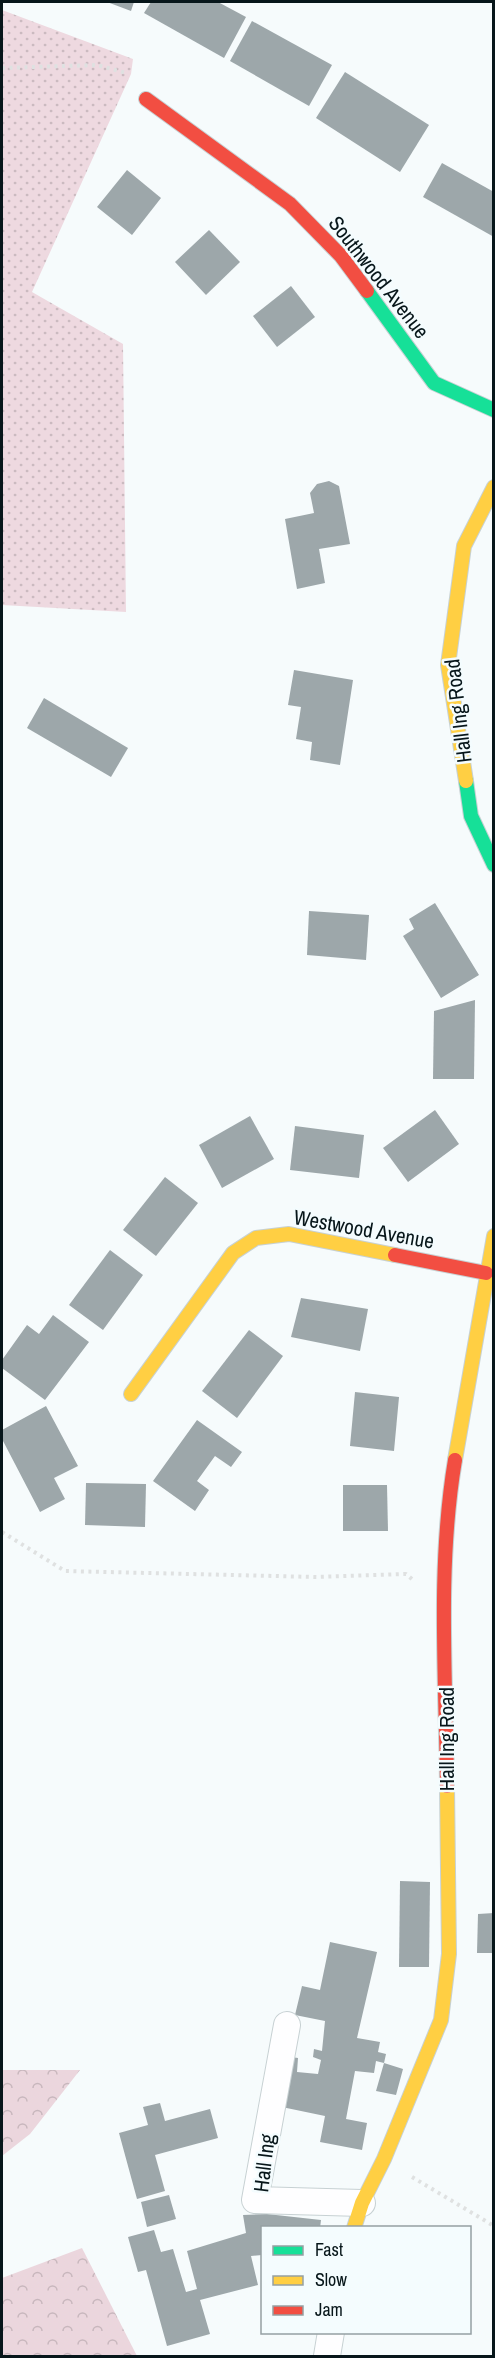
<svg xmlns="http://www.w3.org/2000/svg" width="495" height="2358" font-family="'Archivo Narrow',sans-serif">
	<defs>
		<pattern id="grass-dots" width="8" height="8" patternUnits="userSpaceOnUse" patternTransform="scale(1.5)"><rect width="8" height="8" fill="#eed9e0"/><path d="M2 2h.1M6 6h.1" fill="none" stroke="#cbbac0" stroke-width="1.8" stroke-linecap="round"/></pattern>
		<pattern id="forest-crowns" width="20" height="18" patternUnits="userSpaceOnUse" patternTransform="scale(1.5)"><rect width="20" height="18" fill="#ebd6dd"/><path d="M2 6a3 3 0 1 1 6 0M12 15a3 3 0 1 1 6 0" fill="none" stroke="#c8b7bd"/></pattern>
	</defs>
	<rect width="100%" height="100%" fill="#f6fbfc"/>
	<!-- grass -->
	<path fill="url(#grass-dots)" d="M2,10L133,59L131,74L32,292L123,344L126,612L2,605Z"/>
	<!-- forest -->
	<g fill="url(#forest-crowns)">
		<path d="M2,2070H80L30,2134L2,2156Z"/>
		<path d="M82,2248L137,2356H2V2278Z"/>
	</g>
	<!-- building -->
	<g fill="#9da7aa">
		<path d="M107,2H134L131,11Z"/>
		<path d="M151,2H218L246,17L224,58L144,13Z"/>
		<path d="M252,21L332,65L309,106L230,61Z"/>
		<path d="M345,72L429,125L400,172L316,118Z"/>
		<path d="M442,163L494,192V237L423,197Z"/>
		<path d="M127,170L161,198L132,235L97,207Z"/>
		<path d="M209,230L240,262L206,295L175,262Z"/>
		<path d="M291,286L315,317L277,347L253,316Z"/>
		<path d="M329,481L339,486L350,544L319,549L325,583L297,589L285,519L314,513L310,493L317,484Z"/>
		<path d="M294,670L353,680L340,765L310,760L312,742L296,739L301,707L288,705Z"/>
		<path d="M44,698L128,748L111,777L27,728Z"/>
		<path d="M435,903L479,975L441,998L403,936L414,929L409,919Z"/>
		<path d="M309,911L369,915L366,960L307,955Z"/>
		<path d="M475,1000L474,1079H433L434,1011Z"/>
		<path d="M435,1110L459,1144L408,1182L383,1148Z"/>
		<path d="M250,1116L274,1159L222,1188L199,1145Z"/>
		<path d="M295,1126L364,1135L359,1178L290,1170Z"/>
		<path d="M165,1177L198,1203L156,1256L123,1230Z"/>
		<path d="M110,1250L143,1275L103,1330L69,1305Z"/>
		<path d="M301,1298L368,1309L360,1351L291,1337Z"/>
		<path d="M53,1315L89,1342L45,1400L2,1368V1360L27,1325L39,1334Z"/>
		<path d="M249,1330L283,1356L237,1418L202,1391Z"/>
		<path d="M355,1392L399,1397L394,1451L350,1446Z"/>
		<path d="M46,1406L78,1466L54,1478L65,1499L40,1512L2,1439V1430Z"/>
		<path d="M197,1420L242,1452L231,1467L215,1456L197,1481L209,1490L195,1511L153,1481Z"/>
		<path d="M86,1483L146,1484L145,1527L85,1525Z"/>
		<path d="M343,1485H387L388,1531H343Z"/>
		<path d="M400,1881L430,1882L429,1967H399Z"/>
		<path d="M494,1913V1953H477L478,1914Z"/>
		<path d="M330,1942L377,1952L357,2038L380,2042L378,2052L386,2054L384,2063L403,2069L396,2095L376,2091L384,2063L376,2061L374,2073L355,2071L346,2119L367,2123L362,2150L320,2142L325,2116L277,2106L285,2056L298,2058L297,2072L318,2074L321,2060L313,2057L314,2049L322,2051L325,2021L295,2015L302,1986L320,1990Z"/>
		<path d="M160,2103L165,2121L210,2109L218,2138L155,2155L165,2191L137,2199L119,2133L148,2125L143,2107Z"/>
		<path d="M169,2195L176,2219L147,2227L141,2202Z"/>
		<path d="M267,2214L321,2220L320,2228H262V2255L251,2256L258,2285L200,2300L210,2334L167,2346L146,2270L138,2272L128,2237L154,2230L161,2252L173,2249L186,2292L197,2289L187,2251L246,2233L243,2215Z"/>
	</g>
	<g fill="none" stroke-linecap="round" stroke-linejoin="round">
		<defs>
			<g id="street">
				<path d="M287,2025L255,2200L362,2203"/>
				<path d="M327,2356L331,2332"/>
			</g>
			<g id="fast">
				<path d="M367,291L434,383L494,410"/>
				<path d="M466,781L471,816L494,865"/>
			</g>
			<g id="slow">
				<path d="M466,781L448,665L464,546L494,487"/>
				<path d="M131,1394L233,1253L256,1238L289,1234L395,1255"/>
				<path d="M455,1460L494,1236"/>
				<path d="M354,2228L362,2203L384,2159L441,2020L449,1954L447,1786"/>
			</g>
			<g id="jam">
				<path d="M146,99L290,204L341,256L367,291"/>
				<path d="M395,1255L486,1273"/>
				<path d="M447,1786C446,1678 437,1567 455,1460"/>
			</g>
		</defs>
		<!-- street casing -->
		<use href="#street" stroke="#c7d1d3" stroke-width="28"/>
		<!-- fast casing -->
		<use href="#fast" stroke="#c7d1d3" stroke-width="16"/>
		<!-- slow casing -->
		<use href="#slow" stroke="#c7d1d3" stroke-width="16"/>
		<!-- jam casing -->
		<use href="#jam" stroke="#c7d1d3" stroke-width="16"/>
		<!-- path -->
		<g stroke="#dfe1e1" stroke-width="4" stroke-dasharray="3 4.5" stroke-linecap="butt">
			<path d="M2,68L97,65L126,73"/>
			<path d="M2,1532L65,1571L317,1577L406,1574L413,1580"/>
			<path d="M412,2177L494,2226"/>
		</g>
		<!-- street -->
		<use href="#street" stroke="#fefeff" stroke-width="26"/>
		<!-- fast -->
		<use href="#fast" stroke="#16e098" stroke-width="14"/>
		<!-- slow -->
		<use href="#slow" stroke="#ffcf43" stroke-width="14"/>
		<!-- jam -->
		<use href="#jam" stroke="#f24e42" stroke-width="14"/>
	</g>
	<g text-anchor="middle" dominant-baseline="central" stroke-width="5" stroke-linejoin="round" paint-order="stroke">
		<!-- street labels -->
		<g font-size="21" fill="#07161a" stroke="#f4fcfe">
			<text transform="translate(379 277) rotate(52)">Southwood Avenue</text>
			<text transform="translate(458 711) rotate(-97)">Hall Ing Road</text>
			<text transform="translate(364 1229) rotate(10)">Westwood Avenue</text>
			<text transform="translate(446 1739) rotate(-90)">Hall Ing Road</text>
			<text transform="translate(264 2163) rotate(-83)">Hall Ing</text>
		</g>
	</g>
	<!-- border -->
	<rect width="495" height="2358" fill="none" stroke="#07161a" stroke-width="6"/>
	<!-- legend -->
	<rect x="261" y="2226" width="210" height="108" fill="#f4fcfe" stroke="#95a0a3" stroke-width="1.5"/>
	<rect x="273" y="2246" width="30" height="9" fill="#16e098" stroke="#95a0a3" stroke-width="1.5"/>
	<text x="315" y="2256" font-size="18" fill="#07161a">Fast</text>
	<rect x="273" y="2276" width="30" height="9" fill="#ffcf43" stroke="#95a0a3" stroke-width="1.5"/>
	<text x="315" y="2286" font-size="18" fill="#07161a">Slow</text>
	<rect x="273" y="2306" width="30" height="9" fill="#f24e42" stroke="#95a0a3" stroke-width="1.5"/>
	<text x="315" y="2316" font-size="18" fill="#07161a">Jam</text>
</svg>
